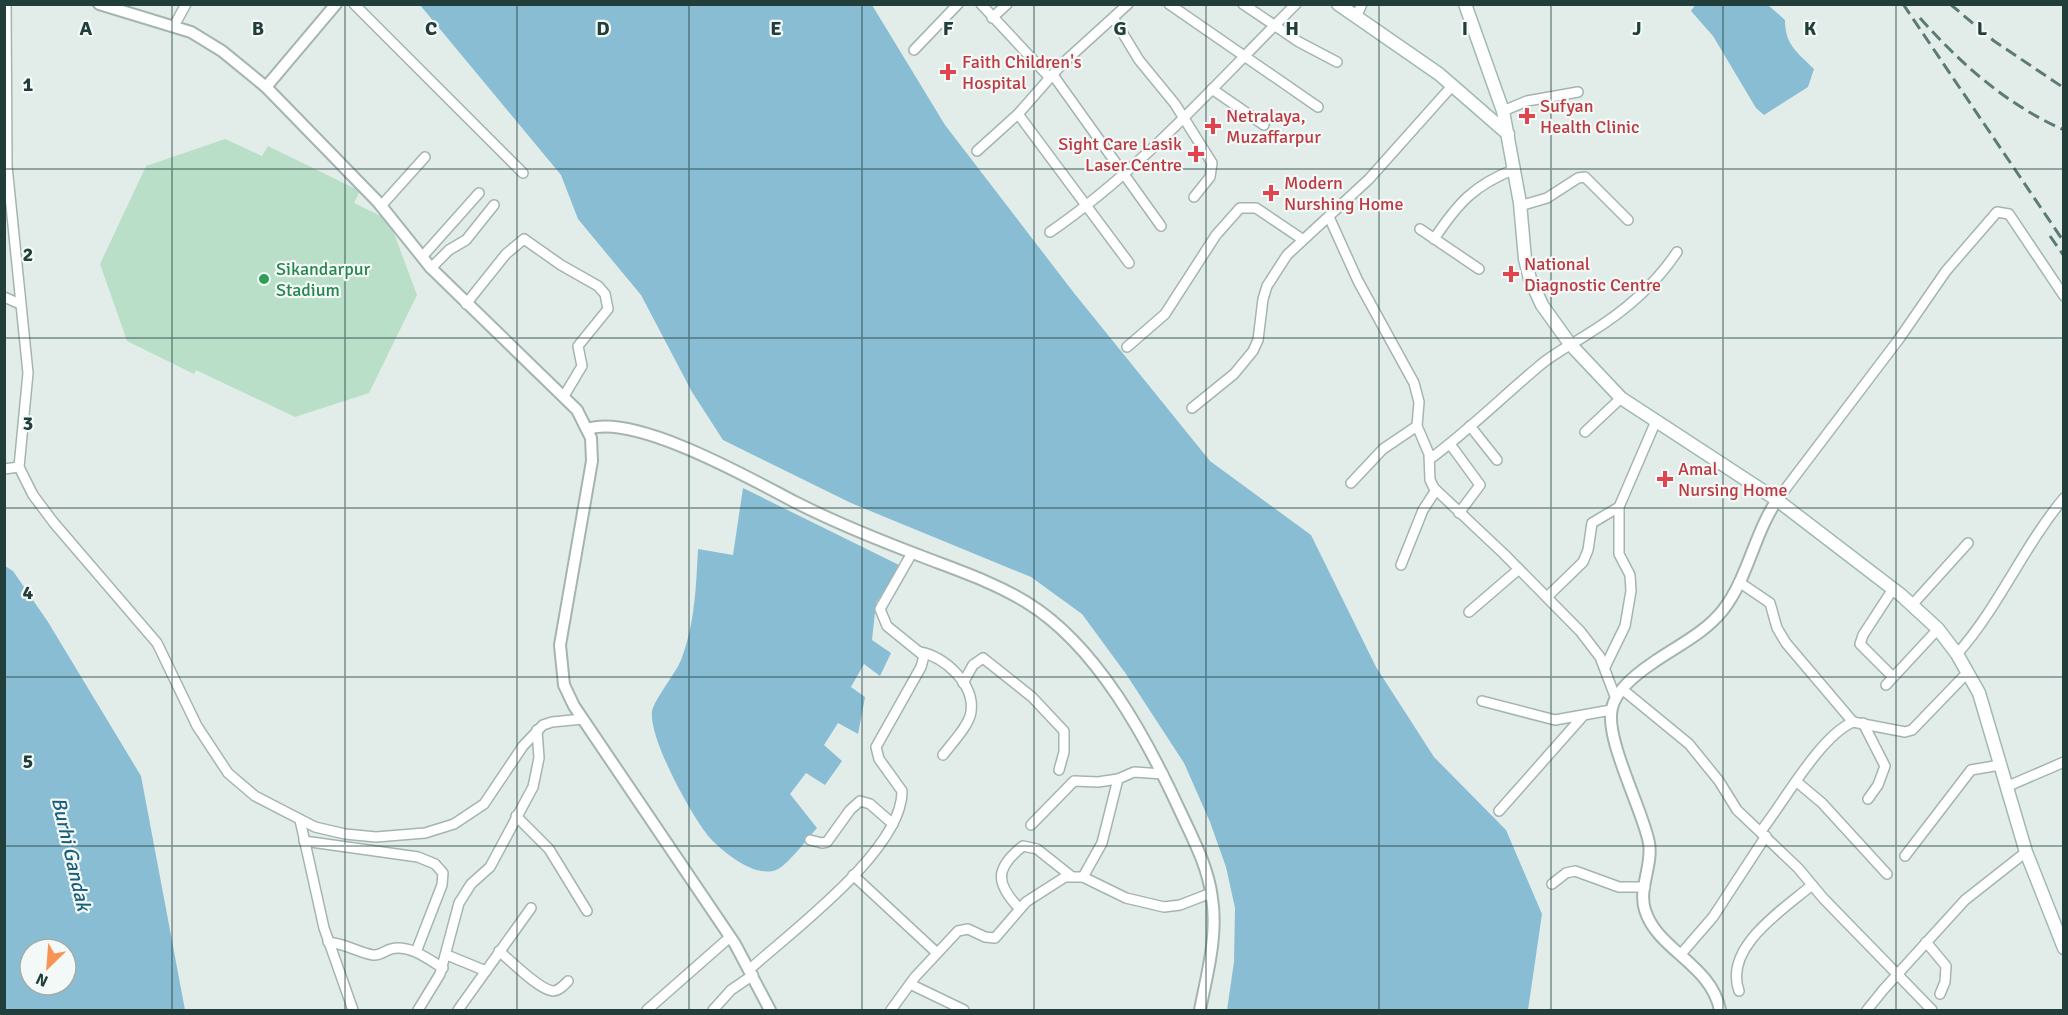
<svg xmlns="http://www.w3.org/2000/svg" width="2068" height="1015" font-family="Signika,sans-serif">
	<rect width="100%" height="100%" fill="#e2ede9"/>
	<!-- green -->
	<path fill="#badfc9" d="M225,139L262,156L268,146L360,191L354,203L389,220L417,295L369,393L295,417L196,370L194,374L127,341L100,264L146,166Z"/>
	<!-- water -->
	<g fill="#88bdd4" fill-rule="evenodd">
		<path d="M420,5H872L945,125L1074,293L1210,461L1311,535L1376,667L1434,757L1506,830L1542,914L1528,1010H1227L1234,962L1235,908L1226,867L1210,822L1184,763L1126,674L1082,614L1031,577L851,503L723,440L692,392L641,295L578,219L561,175Z"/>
		<path d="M1695,5H1768L1785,20C1785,45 1797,52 1814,69L1808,87L1764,115L1756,108L1713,36L1691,11Z"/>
		<path d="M743,488L901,566L876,603L872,640L891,653L880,676L864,664L851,687L865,697L858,734L838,723L824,745L842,761L825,785L806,773L790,794L817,828C808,838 787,866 776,870C755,878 724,853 710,838C692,817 649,739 652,712C653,701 676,673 681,660C695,624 696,587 698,549L733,555Z"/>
		<path d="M5,566L13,571L48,622L141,776L185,1010H5ZM30,949H66V985H30Z"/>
	</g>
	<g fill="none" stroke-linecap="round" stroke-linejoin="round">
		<defs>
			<g id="minor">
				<path d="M6,4L7,166L28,373L19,467L33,495L54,523L157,643L197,726L228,773L255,796L315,827L345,834L376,837L425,833L454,824L484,804L523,746L543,725L552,722L583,719"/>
				<path d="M354,4L523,173"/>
				<path d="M981,4L1050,78"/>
				<path d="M1169,4L1318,107"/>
				<path d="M1243,4L1299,42L1337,62"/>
				<path d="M1356,17L1362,4"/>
				<path d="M992,18L1007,4"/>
				<path d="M1114,19L1139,60L1175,104L1212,163L1210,177L1194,197"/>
				<path d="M174,26L186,4"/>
				<path d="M914,50L958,4"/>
				<path d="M1053,75L1161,226"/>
				<path d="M1212,89L1264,125"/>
				<path d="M1503,111L1527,101L1578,92"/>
				<path d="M1018,114L1129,263"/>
				<path d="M977,151L1018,114L1062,64L1128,4"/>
				<path d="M381,206L425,157"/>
				<path d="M1520,206L1547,198L1578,178L1585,177L1628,220"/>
				<path d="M1329,217L1358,281L1414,383L1419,402L1417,426L1429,454L1430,480L1434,488L1504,554L1580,631L1600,657L1616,699"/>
				<path d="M1420,229L1479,269"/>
				<path d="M1050,232C1142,169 1217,82 1296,4"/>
				<path d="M1434,239C1458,203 1474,185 1515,169"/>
				<path d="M422,257L479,193"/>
				<path d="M431,268L449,250L466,240L494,205"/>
				<path d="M4,297L20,304"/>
				<path d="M466,304L506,254L524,239L561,265L598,286L605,294L608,309L578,346L582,366L564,396"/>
				<path d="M1127,347L1165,314L1216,235L1240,208H1256L1302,239"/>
				<path d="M1192,408L1234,374L1253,351L1258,340L1263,299L1267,286L1287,255L1369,179L1452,86"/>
				<path d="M1470,426L1497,460"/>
				<path d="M1585,432L1621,398"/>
				<path d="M1450,444L1480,485L1459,513"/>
				<path d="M1430,459C1468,431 1501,398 1538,367C1554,353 1573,344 1591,332C1625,311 1655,285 1677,252"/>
				<path d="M4,469L19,467"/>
				<path d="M1351,483L1383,449L1417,426"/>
				<path d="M1777,500L1899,339L1946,271L1997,212L2009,214L2064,296"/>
				<path d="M1401,565L1423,510L1436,490"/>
				<path d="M1739,582L1770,603L1777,628L1786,643L1853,722"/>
				<path d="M1893,589L1863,635L1860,644L1893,677"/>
				<path d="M1547,597L1583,562L1588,550L1592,523L1619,507"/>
				<path d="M1912,605L1968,543"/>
				<path d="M1469,612L1519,569"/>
				<path d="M920,652C945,657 975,684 971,712C969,726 951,744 943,755"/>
				<path d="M1957,654C1999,607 2023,547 2064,498"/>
				<path d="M1605,667L1625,626L1631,591L1630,575L1619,554V507L1656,421"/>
				<path d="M963,683L973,665L983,658L1032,697L1064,731V752L1059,770"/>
				<path d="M1886,685L1938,629"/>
				<path d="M1622,689L1689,744L1719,781L1737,810L1798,868L1823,898L1932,1010"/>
				<path d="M1482,701L1555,720L1611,710"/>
				<path d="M1863,723L1885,766L1878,785L1868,799"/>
				<path d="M1797,782L1822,803L1887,874"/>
				<path d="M2006,787L2064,762"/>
				<path d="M1499,811L1583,716"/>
				<path d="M516,816L549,849L587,911"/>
				<path d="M300,820L324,928L353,1010"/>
				<path d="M1031,825L1074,781L1098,782L1118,779"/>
				<path d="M1761,831C1784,802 1820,736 1853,722L1905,732L1912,730L1968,672"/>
				<path d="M810,840L822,843L827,842L850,810L860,801L870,804L893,824"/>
				<path d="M304,841L418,857L435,864L443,873L442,885L416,952"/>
				<path d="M1905,856L1971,770L2000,765"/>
				<path d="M853,875L937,953"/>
				<path d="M1083,877L1102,843L1118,779L1134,772L1163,774"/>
				<path d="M1552,884L1566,873L1575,871L1619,887H1645"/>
				<path d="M1019,908C995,883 995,868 1023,846L1037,849L1071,876"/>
				<path d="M328,942C347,944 359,953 373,955C380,956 384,951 391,949C409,944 428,959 443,968"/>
				<path d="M1926,942L1946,966L1945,982L1940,994"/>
				<path d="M499,951C510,960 539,990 553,991C559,991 564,985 568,981"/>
				<path d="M1681,954L1713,917L1766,836"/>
				<path d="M447,955L486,971"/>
				<path d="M750,969C792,931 903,849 902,791L879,759L876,747L921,667L924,656L887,626L880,609L912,553"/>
				<path d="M910,984L964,1010"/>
				<path d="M1739,991C1723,947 1784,909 1812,885"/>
				<path d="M418,1010L440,974L459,903L471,884L490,867L533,787L539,758L537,730"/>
				<path d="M458,1010L531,908"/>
				<path d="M647,1010L730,937"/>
				<path d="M713,1010L731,990L753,975"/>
				<path d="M891,1010L915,977L958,931L968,929L985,937L995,938L1026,902L1065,877H1083L1126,898L1164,907L1180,905L1211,893"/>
				<path d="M1867,1010L1884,989L1965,900L2026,852"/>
			</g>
			<g id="tertiary">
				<path d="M99,4L191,32L222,51L266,87L378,202L431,268L577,410L591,438L592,461L560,645L564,685L574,706L735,944L770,1010"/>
				<path d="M266,87L336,4"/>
				<path d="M588,429C635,413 751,479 795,502C838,524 881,541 926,558C960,571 995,583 1026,602C1097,645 1147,739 1181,813C1194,841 1208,867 1212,898C1218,935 1207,974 1200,1010"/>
				<path d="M1720,1010C1711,964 1657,950 1645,910C1638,889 1653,865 1649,843C1643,810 1604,738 1612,708C1616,689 1639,672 1654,662C1677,646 1705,633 1723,610C1748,578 1754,534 1777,500"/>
			</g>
			<g id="secondary">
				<path d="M1338,4L1439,74L1508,134"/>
				<path d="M1465,4L1503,111L1520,203L1525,259L1530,279L1542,305L1570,344L1621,398L1777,500L1901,595L1938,629L1957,654L1979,693L2026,852L2064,948"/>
			</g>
		</defs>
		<!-- minor casing -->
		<use href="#minor" stroke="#a4b5b1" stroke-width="12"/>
		<!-- tertiary casing -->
		<use href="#tertiary" stroke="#a4b5b1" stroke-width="14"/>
		<!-- secondary casing -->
		<use href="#secondary" stroke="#a0b9b4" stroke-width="15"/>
		<!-- minor -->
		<use href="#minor" stroke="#fff" stroke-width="9"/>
		<!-- tertiary -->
		<use href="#tertiary" stroke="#fff" stroke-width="10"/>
		<!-- secondary -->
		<use href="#secondary" stroke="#fff" stroke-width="12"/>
		<!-- rail -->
		<g stroke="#5c7a76" stroke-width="3" stroke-dasharray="12 6" stroke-linecap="butt">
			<path d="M1903,4L2064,242"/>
			<path d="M1950,4L1994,41L2064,88"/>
			<path d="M1920,18C1961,64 2007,105 2064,130"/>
			<path d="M2050,236L2064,256"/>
		</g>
	</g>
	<!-- grid -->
	<path fill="none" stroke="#213e3b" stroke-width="1.5" stroke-opacity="0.55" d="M172,4V1010M345,4V1010M517,4V1010M689,4V1010M862,4V1010M1034,4V1010M1206,4V1010M1379,4V1010M1551,4V1010M1723,4V1010M1896,4V1010M4,169H2064M4,338H2064M4,508H2064M4,677H2064M4,846H2064"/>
	<!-- markers -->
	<g fill="#e0444e" stroke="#f3f9f7" stroke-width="2">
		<path d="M945 63h6v6h6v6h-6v6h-6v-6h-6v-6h6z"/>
		<path d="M1524 107h6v6h6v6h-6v6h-6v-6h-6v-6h6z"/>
		<path d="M1210 117h6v6h6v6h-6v6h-6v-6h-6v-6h6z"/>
		<path d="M1193 145h6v6h6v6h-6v6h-6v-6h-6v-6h6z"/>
		<path d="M1268 184h6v6h6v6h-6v6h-6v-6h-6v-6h6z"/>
		<path d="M1508 265h6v6h6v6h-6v6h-6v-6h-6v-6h6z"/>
		<path d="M1662 470h6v6h6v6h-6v6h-6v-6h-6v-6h6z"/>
	</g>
	<circle fill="#2e9e5b" stroke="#f3f9f7" stroke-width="2" cx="264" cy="279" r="6"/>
	<g text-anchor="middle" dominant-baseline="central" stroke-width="4.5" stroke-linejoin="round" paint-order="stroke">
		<!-- health labels -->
		<g font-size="18" fill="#be3a42" stroke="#f3f9f7" text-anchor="start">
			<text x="962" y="62">Faith Children's<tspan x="962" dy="21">Hospital</tspan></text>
			<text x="1540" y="106">Sufyan<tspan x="1540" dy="21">Health Clinic</tspan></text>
			<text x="1226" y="116">Netralaya,<tspan x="1226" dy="21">Muzaffarpur</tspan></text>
			<text x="1182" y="144" text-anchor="end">Sight Care Lasik<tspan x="1182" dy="21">Laser Centre</tspan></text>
			<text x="1284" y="183">Modern<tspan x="1284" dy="21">Nurshing Home</tspan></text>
			<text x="1524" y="264">National<tspan x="1524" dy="21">Diagnostic Centre</tspan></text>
			<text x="1678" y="469">Amal<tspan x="1678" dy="21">Nursing Home</tspan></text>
		</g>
		<!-- leisure labels -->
		<g font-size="18" fill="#27864d" stroke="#f3f9f7" text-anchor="start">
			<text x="276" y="269">Sikandarpur<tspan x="276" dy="21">Stadium</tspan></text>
		</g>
		<!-- water labels -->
		<g font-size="20" font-style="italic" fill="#195e7d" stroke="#f3f9f7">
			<text transform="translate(71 854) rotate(77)">Burhi Gandak</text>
		</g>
	</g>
	<g font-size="20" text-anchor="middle" font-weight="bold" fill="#213e3b" stroke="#f3f9f7" stroke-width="4.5" stroke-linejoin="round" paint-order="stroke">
		<text x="86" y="35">A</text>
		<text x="258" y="35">B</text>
		<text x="431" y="35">C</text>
		<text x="603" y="35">D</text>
		<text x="776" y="35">E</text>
		<text x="948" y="35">F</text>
		<text x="1120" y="35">G</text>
		<text x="1292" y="35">H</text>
		<text x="1465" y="35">I</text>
		<text x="1637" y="35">J</text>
		<text x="1810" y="35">K</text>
		<text x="1982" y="35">L</text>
		<text x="28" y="91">1</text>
		<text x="28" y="261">2</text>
		<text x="28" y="430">3</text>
		<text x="28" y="599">4</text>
		<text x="28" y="768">5</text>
	</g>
	<!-- border -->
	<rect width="2068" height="1015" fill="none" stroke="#213e3b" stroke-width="12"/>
	<!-- north arrow -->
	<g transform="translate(48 967) rotate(205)"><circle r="28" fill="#f3f9f7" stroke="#9faeac" stroke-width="1.5"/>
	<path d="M0-4.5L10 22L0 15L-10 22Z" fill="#f79455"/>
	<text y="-9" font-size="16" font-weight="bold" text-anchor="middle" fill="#213e3b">N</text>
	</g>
</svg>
